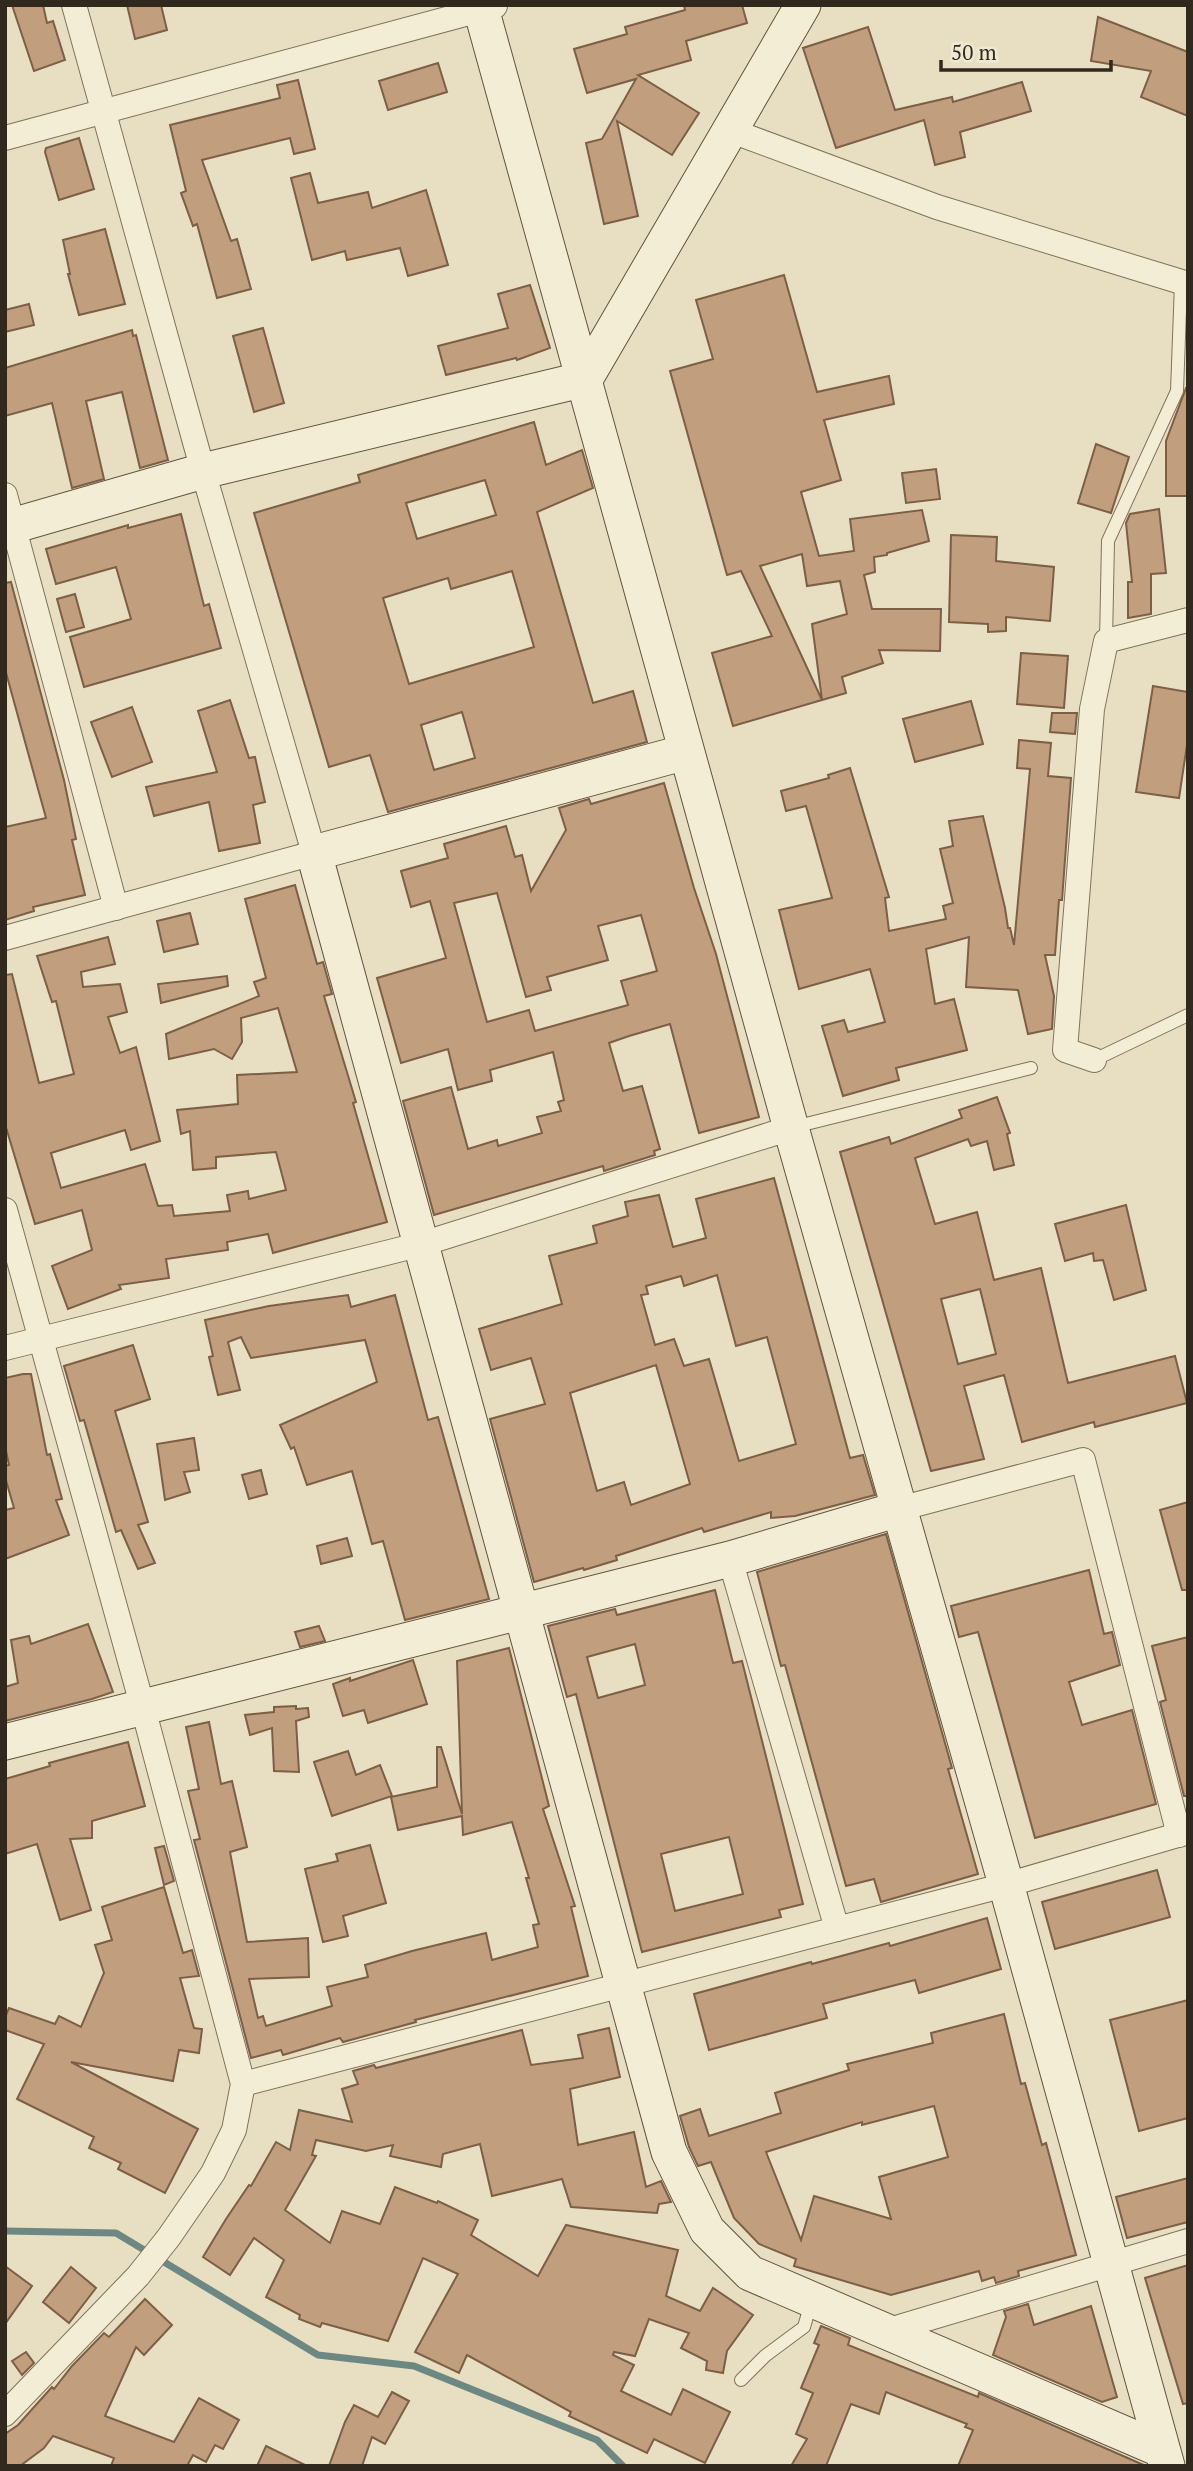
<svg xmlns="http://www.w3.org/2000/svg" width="1193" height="2471" font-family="'PT Serif',serif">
	<rect width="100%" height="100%" fill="#e8dfc3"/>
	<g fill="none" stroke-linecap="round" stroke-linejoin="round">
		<!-- stream -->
		<path stroke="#6d8883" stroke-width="7" d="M5,2231L116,2233L318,2355L414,2366L597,2440L623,2466"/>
	</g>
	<!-- building -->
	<g fill="#c19f7e" stroke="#7c5f45" stroke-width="2" fill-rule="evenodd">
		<path d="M12,5H43L47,23L53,21L65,60L34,71Z"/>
		<path d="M127,5H161L167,30L135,39Z"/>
		<path d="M684,5H742L747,23L686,41L691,60L638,75L699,113L672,155L617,121L638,216L604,224L586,143L602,139L636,79L587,93L574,49L627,34L625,27L685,10Z"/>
		<path d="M1098,17L1188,52V116L1141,97L1151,71L1091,61Z"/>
		<path d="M868,27L895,110L952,97L953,102L1022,82L1031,111L960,132L965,157L935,165L924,120L836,148L803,48Z"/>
		<path d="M438,63L447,92L388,110L379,81Z"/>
		<path d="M298,80L315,149L294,154L290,138L202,160L231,241L237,239L251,289L217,298L197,224L193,226L181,193L186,191L170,125L280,98L277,85Z"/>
		<path d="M79,138L94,189L59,200L45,152L46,148Z"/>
		<path d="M310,173L318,203L368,192L372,208L426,190L448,265L408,276L400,248L347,260L345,251L312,260L291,178Z"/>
		<path d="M105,229L125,304L79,315L68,274H70L63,240Z"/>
		<path d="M784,275L817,392L889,376L894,404L824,420L841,480L801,492L819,556L854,551L850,519L922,510L929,541L887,553V555L874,557L875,572L864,575L872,609H941L940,651L879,650L883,663L842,677L846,693L733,726L712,653L772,636L741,571L727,575L670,371L713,359L696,300ZM802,554L807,586L840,581L847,614L812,624L822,700L760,566Z"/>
		<path d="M530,285L550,348L517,360L516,358L446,375L438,346L508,328L498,294Z"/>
		<path d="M29,304L34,325L5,332V310Z"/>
		<path d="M263,328L284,403L254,412L233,336Z"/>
		<path d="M132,330L133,336L136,335L168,460L140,468L122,392L86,401L104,479L72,488L52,403L5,416V368Z"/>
		<path d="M1186,388H1188V496H1166V441Z"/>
		<path d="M534,422L546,465L582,450L593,488L537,512L593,703L633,691L647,742L388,812L370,755L329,767L254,513L360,482L358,475ZM485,480L496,515L417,539L406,503ZM512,571L534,647L409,684L383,598L448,578L451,589ZM462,712L475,758L434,770L421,725Z"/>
		<path d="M1096,444L1129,457L1111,513L1078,503Z"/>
		<path d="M936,469L940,499L906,503L902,473Z"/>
		<path d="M1159,509L1166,573L1151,574V614L1128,618V582H1132L1126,523L1130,514Z"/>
		<path d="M181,514L204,606L209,604L221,648L84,687L70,637L131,619L116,567L56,584L46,549L128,525V528Z"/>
		<path d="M951,535L997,537L996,561L1054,567L1050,621L1006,617V631L988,632V624L949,622Z"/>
		<path d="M11,582L64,780L76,839L72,840L85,895L33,907L34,911L5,920V827L46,818L5,669V583Z"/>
		<path d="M75,594L84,627L66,632L57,599Z"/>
		<path d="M1021,653L1068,656L1064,708L1017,704Z"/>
		<path d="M1153,686L1188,692V738L1179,798L1136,792Z"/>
		<path d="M230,700L249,758L255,757L265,802L253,805L260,843L219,851L209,802L154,816L146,787L217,772L198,711Z"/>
		<path d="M971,701L983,744L915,762L903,719Z"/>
		<path d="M132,707L152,762L112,777L91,722Z"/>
		<path d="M1052,713H1077L1075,734L1050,732Z"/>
		<path d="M1019,740L1051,743L1048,776L1071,778L1062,900H1059L1055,955H1045L1054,996L1052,1029L1028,1034L1018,990L966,987L969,937L926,949L935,1004L954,999L967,1050L896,1068L899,1080L843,1096L822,1026L844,1020L848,1032L885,1022L870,969L799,989L779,910L832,898L806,806L786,811L781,791L829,778L828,775L850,768L889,897L885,898L889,931L946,919L943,906L953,903L940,849L953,846L949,821L983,816L1005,908L1008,928H1010L1014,945L1030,769L1017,768Z"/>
		<path d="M664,783L694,888L716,954L759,1117L699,1133L670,1024L629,1036L609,1043L623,1091L642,1086L660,1149L654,1151L655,1155L604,1171L603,1166L434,1215L403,1101L451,1087L468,1149L497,1140L498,1146L542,1133L537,1117L561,1111L558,1102L564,1100L553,1052L490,1070L492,1081L458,1090L448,1049L401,1063L377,978L446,958L430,901L411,907L401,871L448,858L444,844L506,826L515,857L522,855L531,891L566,830L559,808L589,799L591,804ZM497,893L526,997L551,990L547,977L608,960L598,926L641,915L657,971L621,981L628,1005L535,1031L529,1010L487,1022L454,903Z"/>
		<path d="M295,885L317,964L323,962L332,994L324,996L356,1102L353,1103L387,1222L273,1253L268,1234L227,1242L228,1250L166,1259L169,1278L119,1285L121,1289L68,1309L52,1266L92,1250L82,1210L35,1224L5,1124V975L12,974L39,1083L74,1074L56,1001L52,1002L37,956L108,937L115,964L81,972L83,987L120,984L127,1012L108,1017L120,1053L136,1047L160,1141L131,1150L125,1130L51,1153L61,1188L145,1164L158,1206L172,1205L174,1216L230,1211L227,1195L248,1191L249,1199L286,1190L276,1152L216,1157V1168L193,1170L190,1131L181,1134L177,1110L238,1104L237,1075L297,1072L278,1008L241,1018L242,1042L232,1059L214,1049L169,1059L166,1034L259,996L254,982L266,978L245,899Z"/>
		<path d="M190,913L198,944L164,952L157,921Z"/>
		<path d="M227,976L228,986L161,1003L158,984Z"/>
		<path d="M997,1097L1010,1133L1007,1134L1014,1165L994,1170L987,1141L971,1146L968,1139L915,1158L935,1224L977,1212L994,1280L1041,1268L1068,1383L1175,1356L1187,1403L1095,1427L1094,1422L1022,1442L1004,1375L964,1386L984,1459L931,1471L840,1152L889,1137L891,1144L962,1118L959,1110ZM980,1289L996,1354L958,1364L941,1299Z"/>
		<path d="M774,1178L850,1458L863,1455L875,1495L795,1516L771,1518V1512L704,1532L702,1528L616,1556L617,1560L584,1570L583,1568L534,1582L490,1419L545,1404L531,1358L491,1370L479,1329L562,1304L549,1256L597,1243L593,1226L628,1216L625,1202L659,1195L673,1247L706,1238L696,1199ZM717,1275L736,1346L767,1337L796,1444L739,1461L709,1359L684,1366L674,1339L655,1345L641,1295L648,1294L646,1286L681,1276L684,1286ZM656,1365L690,1484L631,1505L624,1482L597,1491L570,1393Z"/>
		<path d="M1126,1205L1146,1290L1114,1300L1103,1260L1094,1261L1093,1253L1065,1261L1055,1224Z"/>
		<path d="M348,1295L351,1307L395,1295L428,1420L438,1417L489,1599L405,1620L383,1541L372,1544L352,1471L307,1485L294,1447L291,1449L280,1425L377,1382L365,1340L251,1358L241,1337L228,1342L240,1390L218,1395L209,1357L213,1356L205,1320L269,1306Z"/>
		<path d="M133,1345L150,1399L115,1411L148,1522L138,1525L155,1563L138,1569L121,1530L116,1532L84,1420L80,1421L64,1366Z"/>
		<path d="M23,1374H31L47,1455L50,1454L62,1499L56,1500L69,1535L5,1559V1510L14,1508L5,1477V1466L9,1465L5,1446V1378Z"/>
		<path d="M194,1438L199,1470L184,1472L190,1492L165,1500L157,1444Z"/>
		<path d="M261,1470L267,1494L249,1499L242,1475Z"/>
		<path d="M1188,1502V1590H1182L1160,1510Z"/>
		<path d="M886,1534L952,1768L948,1769L978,1874L881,1902L874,1879L846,1886L785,1665L781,1666L757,1572Z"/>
		<path d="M347,1538L352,1556L321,1564L317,1546Z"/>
		<path d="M1089,1570L1104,1634L1112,1632L1120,1665L1069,1682L1082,1725L1132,1710L1156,1804L1035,1838L978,1632L959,1637L951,1606Z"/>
		<path d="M715,1590L733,1663L742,1661L803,1904L779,1910L781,1917L642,1952L576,1694L567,1697L548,1626L615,1609L617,1615ZM635,1644L645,1685L598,1698L587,1657ZM729,1837L743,1894L675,1911L661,1854Z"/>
		<path d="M88,1624L113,1692L92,1699L5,1721V1687L18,1683L11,1640L29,1636L31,1644Z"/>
		<path d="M319,1626L325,1641L300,1647L295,1632Z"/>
		<path d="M1188,1637V1796H1184L1160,1702L1166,1700L1152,1646Z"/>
		<path d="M509,1648L549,1806L543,1809L575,1906L571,1907L588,1976L415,2020L416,2022L343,2042L340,2038L283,2055L281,2050L251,2058L194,1840L200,1839L188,1791L199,1789L186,1727L209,1722L221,1784L232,1781L247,1847L230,1852L247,1942L308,1938L309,1977L249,1979L258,2018L263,2016L266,2026L332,2006L327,1987L368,1977L365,1965L412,1951L486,1933L492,1960L538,1947L533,1925L539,1924L526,1878H529L512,1822L463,1835L462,1816L398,1830L391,1797L437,1787V1747H441L462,1814L457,1661Z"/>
		<path d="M413,1660L427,1704L368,1723L364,1710L343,1716L333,1684L350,1678V1681Z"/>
		<path d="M296,1706V1709L308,1708L309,1717L296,1721L299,1772L274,1771L272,1728L250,1735L245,1715L274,1712V1707Z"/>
		<path d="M128,1742L145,1806L92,1821V1838L70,1839L91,1910L60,1920L37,1844L5,1854V1779L50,1766L49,1763Z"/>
		<path d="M348,1751L356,1775L380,1765L392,1796L332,1816L314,1762Z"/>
		<path d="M370,1845L386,1903L343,1916L348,1936L323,1942L305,1869L338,1861L336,1854Z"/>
		<path d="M164,1846L174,1881L164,1885L155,1848Z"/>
		<path d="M1157,1870L1170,1917L1055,1949L1042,1902Z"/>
		<path d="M164,1887L183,1953L192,1950L199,1976L180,1978L194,2028L202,2029L199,2053L179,2050L173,2081L71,2062L198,2129L165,2193L118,2169L121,2163L89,2148L94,2137L17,2099L44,2044L5,2030V2017L9,2008L55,2024L59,2016L81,2027L104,1973L95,1945L112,1940L102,1907Z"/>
		<path d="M987,1918L1001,1969L919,1993L915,1980L823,2004L827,2018L709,2050L694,1994L811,1962L812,1964L889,1943L890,1946Z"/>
		<path d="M1188,2000V2118L1139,2131L1110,2020Z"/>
		<path d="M1004,2014L1021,2084L1025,2083L1042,2145L1046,2143L1076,2255L1018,2271L1019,2276L996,2283L994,2277L982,2281L979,2271L891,2295L794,2266L796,2259L759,2244L734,2218L711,2162L698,2166L689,2147L680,2116L700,2109L709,2136L781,2113L775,2093L849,2070L847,2064L933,2043L931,2033ZM934,2106L948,2157L879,2177L891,2219L814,2196L801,2240L766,2152L862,2122V2125Z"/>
		<path d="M609,2028L620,2077L570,2089L578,2145L634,2132L646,2187L661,2181L671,2202L659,2204L657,2213L571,2207L562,2179L492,2196L480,2144L443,2154L441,2167L390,2156L393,2145L366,2151L316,2140L312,2155L316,2156L285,2210L330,2243L342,2211L380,2224L395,2187L437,2203L438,2201L478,2220L471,2235L538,2276L566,2225L678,2250L666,2296L700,2311L713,2288L753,2315L727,2351L723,2373L706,2370L707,2361L681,2348L689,2333L649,2319L635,2356L614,2352L613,2355L634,2365L621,2391L671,2415L683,2389L730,2412L705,2463L654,2439L647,2453L569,2416L571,2412L467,2355L459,2373L415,2352L458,2274L423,2258L388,2341L322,2323L320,2327L299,2319L300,2315L266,2297L284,2260L254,2238L230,2275L203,2257L226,2219L249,2185L251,2186L276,2142L290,2150L299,2110L352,2122L342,2089L358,2084L353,2071L374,2065L376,2068L522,2030L531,2065L583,2058L578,2035Z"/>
		<path d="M1188,2178V2222L1127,2238L1116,2197Z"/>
		<path d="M1188,2265V2403L1183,2404L1145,2278Z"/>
		<path d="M5,2266L32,2286L5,2324Z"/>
		<path d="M71,2267L96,2288L69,2323L43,2302Z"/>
		<path d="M145,2299L172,2325L144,2355L136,2347L105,2416L174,2442L199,2398L239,2420L223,2449L215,2445L206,2462L193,2455L187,2466H111L114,2458L53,2436L44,2448L20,2466H5V2434L18,2425L52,2387L54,2389L72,2366L104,2333L109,2337Z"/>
		<path d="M1028,2304L1034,2325L1091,2306L1117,2397L1102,2402L993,2355L1006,2317L1004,2311Z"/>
		<path d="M821,2326L850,2338L848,2345L978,2397L979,2393L1146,2466H958L973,2430L965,2427L967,2424L886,2392L879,2414L851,2404L826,2466H791L807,2439L796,2434L813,2393L801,2388L819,2345L814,2343Z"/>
		<path d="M26,2352L34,2363L22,2375L12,2361Z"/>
		<path d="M392,2392L409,2401L385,2444L372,2437L362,2466H329L345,2422L354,2405L378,2417Z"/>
		<path d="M266,2446L307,2466H257Z"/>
	</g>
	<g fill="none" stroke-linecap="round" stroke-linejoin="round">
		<defs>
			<g id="lane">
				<path d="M1106,641L1108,541L1177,391L1181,283"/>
				<path d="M1094,1060L1188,1015"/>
				<path d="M794,1127L1031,1068"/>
				<path d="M741,2380L765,2356L804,2327L811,2303"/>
			</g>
			<g id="street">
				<path d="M729,130L937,207L1188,284"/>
				<path d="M5,138L495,6"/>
				<path d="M5,495L116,908"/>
				<path d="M5,938L314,853L203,471L74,5"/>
				<path d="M1094,1060L1065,1050L1092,709L1106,641L1188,620"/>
				<path d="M5,1210L143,1708L243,2084L234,2130L213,2173L169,2237L138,2276L5,2414"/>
				<path d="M5,1348L422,1244L791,1128"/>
				<path d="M899,1509L1083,1460L1179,1835"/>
				<path d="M730,1559L837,1929"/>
				<path d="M243,2084L1013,1883L1188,1832"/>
				<path d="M886,2331L1188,2241"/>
			</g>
			<g id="secondary">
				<path d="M480,5L791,1128L1006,1884L1167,2466"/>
				<path d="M5,528L203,471L585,379L803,5"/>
				<path d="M686,752L314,853L669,2152L707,2230L750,2273L1162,2450"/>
				<path d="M5,1742L730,1559L899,1509"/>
			</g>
		</defs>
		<!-- lane casing -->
		<use href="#lane" stroke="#80725c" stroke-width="14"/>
		<!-- street casing -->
		<use href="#street" stroke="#80725c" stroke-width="26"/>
		<!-- secondary casing -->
		<use href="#secondary" stroke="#615340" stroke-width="37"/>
		<!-- lane -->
		<use href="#lane" stroke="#f4edd5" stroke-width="12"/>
		<!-- street -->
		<use href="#street" stroke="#f4edd5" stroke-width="24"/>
		<!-- secondary -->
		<use href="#secondary" stroke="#f4edd5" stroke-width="35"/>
	</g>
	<!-- border -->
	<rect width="1193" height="2471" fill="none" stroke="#31291e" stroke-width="14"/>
	<!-- scale -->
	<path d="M941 60v10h170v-10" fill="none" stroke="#31291e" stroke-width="3.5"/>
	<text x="951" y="60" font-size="21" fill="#31291e" stroke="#f0e9d2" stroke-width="5" paint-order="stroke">50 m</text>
</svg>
